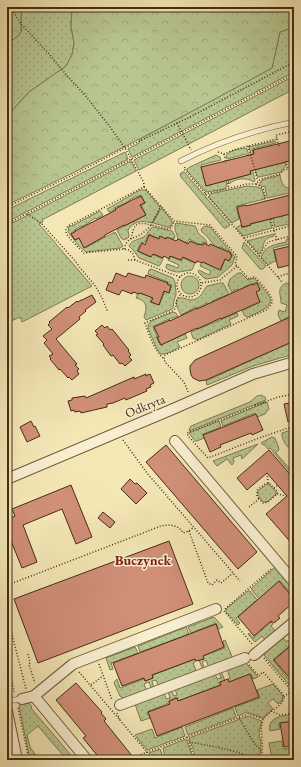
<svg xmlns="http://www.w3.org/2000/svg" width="301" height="767" font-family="'EB Garamond',serif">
	<defs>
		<pattern id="grass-dots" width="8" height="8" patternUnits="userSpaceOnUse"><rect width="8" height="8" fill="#b8c690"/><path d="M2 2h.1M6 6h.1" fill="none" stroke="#9faa7b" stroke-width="1.8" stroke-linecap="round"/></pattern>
		<pattern id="forest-crowns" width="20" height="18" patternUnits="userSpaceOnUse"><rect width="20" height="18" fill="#b8c690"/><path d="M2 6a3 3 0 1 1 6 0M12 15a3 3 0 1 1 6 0" fill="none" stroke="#9faa7b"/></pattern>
	</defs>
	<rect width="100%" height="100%" fill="#f4e7b6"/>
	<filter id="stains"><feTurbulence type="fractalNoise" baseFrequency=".005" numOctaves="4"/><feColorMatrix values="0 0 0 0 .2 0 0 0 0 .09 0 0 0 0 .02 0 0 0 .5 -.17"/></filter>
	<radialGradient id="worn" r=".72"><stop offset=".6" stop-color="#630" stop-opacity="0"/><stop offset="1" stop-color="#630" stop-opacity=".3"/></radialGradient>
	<!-- grass -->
	<g fill="url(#grass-dots)" stroke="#7e7a52">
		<path d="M23,7H72L71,27L74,43L72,55L66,66L29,92L7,116V43L17,37L21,32V10Z"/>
		<path d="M294,27V72L132,157L128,149L139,143L140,139L272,68L280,32Z"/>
		<path d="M294,76V89L139,170L134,160Z"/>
		<path d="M275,141L276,143L252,149L257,169L285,162L286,166L281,172L259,177L257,176L249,147Z"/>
		<path d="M246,148L247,149L255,180L254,182C246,177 236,178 229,184L228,180L251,174L246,154L227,159L226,156C230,150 239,149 246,148Z"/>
		<path d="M125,152L128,159L7,222V210Z"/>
		<path d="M216,155L220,157L221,160L201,165L206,185L226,180L227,186L225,189L206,192L187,171V169L190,167Z"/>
		<path d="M131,161L136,171L42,220L43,222L39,224L92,286L22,322L20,317L11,321L7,311V226Z"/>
		<path d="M183,172H184L230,225L226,228H224L181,177L180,174Z"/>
		<path d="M280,175C281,184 285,189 294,189V192L267,198L265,187L259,185L262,180Z"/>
		<path d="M247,186L257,187L262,189L265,199L236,206L239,219L235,221L232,223L209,197L210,194Z"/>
		<path d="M140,190H146L160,207L159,211L152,223C142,220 134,221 128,230L129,237L128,238L124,240L121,238L117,230L146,215L141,205L145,203L141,195L137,197L136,196L128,201V202L114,208V210L109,212L107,209L135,193Z"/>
		<path d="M162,208L172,221V223L170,227H168L153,223L160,210Z"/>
		<path d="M100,211L103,215L96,219L95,218L82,227L81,226L74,230V231L71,233L75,240L79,238L85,248L115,232L123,246L120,248L86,252L78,245L68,232L69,226H72Z"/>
		<path d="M294,213V223L275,227L273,219H274L273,217L278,215L279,217Z"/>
		<path d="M270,219L272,228L243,236L236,228L241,225L242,228L251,225V224Z"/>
		<path d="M176,223L195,226C197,228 197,232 199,234C203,238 206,238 207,244L203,242L201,245L189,239L187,243L178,239C177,233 173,229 176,223Z"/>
		<path d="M205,226L210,227L235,257L232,265L218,277L206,279L204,278L198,272L199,270L209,275L211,271L200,266L202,262L221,270L225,259L229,261L232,255L229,253V251L220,247L219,248L214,246V245L213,244L206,235L202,232L201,229Z"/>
		<path d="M154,227L172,231L175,236L174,239L170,238L169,240L159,236L157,238L149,234L144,243L141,242L137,251L150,257L152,254L163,259L160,265L159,266L139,258L134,251L129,246C132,239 140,240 145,236C149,232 149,228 154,227Z"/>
		<path d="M274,234V236C259,240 267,245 259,254L247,241Z"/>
		<path d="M292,238L293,243L273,248L276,261L273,262L268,265L261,257C266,245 274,245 286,242L287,239Z"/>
		<path d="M244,242L266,266L263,269H260L242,248Z"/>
		<path d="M170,256L181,261L183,258L195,263L192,270C180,271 178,275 166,268L167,264L178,268L179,265L168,260Z"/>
		<path d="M151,269L173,278L175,282L176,292V295L174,300L173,308L172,309L146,320L144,317C147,308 148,301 136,298L138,293L139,294L140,293L152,297L150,302L159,305L165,291L169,293L172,285L168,284V282L148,274L149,270Z"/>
		<path d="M238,273H241L248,280L254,278C275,302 279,303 248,317L245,316L242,311L260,302L256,292L260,290L257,282L244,287V288L238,290V289L233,291V293H232L228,285L230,279Z"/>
		<path d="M220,283H223L229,294L212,301L213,302L207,304V303L197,308L196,307L181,315C179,311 172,299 180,298C185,297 188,302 196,299C202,296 203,291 207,286Z"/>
		<path d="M286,283L291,284L294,287V292L290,293L292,303L294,306V317H290L281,321L278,315L279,310L285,312L287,305L281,303C281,295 276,288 286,283Z"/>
		<path d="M173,312L176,313L178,316L164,321V322L162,323H161L153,326L157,336H156L160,345L185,334L187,338L177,342L180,347C176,349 165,355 161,354C157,352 150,332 148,328V325L151,321Z"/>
		<path d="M237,313L238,316L229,320L231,324L197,340L193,338L191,332Z"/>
		<path d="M294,341V354L253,366L207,385L206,381Z"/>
		<path d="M261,395L265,397L266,400L189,431L190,427L191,426L250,402L257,396Z"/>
		<path d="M267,402L269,409L265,414L257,417L255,413L223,426L221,421Z"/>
		<path d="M219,421L221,427L203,434L204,438L197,441H195L189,433Z"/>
		<path d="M294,429V454C289,448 281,441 282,433Z"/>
		<path d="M272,437L275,438C276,442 279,446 279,450L276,452V453L291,470L289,471L270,448L268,449L264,444L263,445L261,443Z"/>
		<path d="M258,444L242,459L241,455L233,458L234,462L232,465L227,459L217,466L213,461Z"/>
		<path d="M267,484H269L276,492V494L267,502H263L258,495V491Z"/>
		<path d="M276,566L294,587V597L280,581L261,597L260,600L251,589Z"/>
		<path d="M248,591H250L258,601L257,602L255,601L236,618L240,623L238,625L226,612V609Z"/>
		<path d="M214,617L223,627L218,629L216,623L191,633L188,627Z"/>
		<path d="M271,622L273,624L271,626L277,633L267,642L262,636L255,642L248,634L249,633L253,638Z"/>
		<path d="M186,627L189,634L140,652L138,646Z"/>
		<path d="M282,636L286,642L288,640L290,642L289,643L290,645L273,660L290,681L294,678V688L290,686L264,655L268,648Z"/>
		<path d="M225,640L233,659L209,668L206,660L202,662L205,669L203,670L199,660L204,658L203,656L225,648L223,641Z"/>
		<path d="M135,647L138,653L111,663L113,669L110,670L106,658Z"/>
		<path d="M195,659V662L193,663L197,673L159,687L156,680L152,681L154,689L152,690L149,682L144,684L147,692L126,700L120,696L114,683L115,681L117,679L120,688L144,679L145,681L153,678V675Z"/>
		<path d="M245,662L258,677L253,679L251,674L229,682L228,679L230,678L227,669Z"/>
		<path d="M221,671L225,681L219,683L220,685L178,701L176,697L169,701V703L147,712L150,718L141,721L135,704L164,693L166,699L170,698L168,691L171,690L174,696L177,695L175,689L215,673L217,679L221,678L219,672Z"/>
		<path d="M273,684L283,696L282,701L278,704L273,699L268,703L273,709L263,718L247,712L238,716L235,707L260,698L257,690Z"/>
		<path d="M29,703L32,707L31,708L75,760H67L38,726L27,735L30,747L39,760H30L19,706L20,705Z"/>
		<path d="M233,708L236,717L188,735L185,727Z"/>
		<path d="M294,714V721L279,723L280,729L270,731C267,716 284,716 294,714Z"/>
		<path d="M248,716L262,721L259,733L261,743L260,760H197L189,738Z"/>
		<path d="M182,727L185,736L147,750L135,735L152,729L155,738Z"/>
		<path d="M186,739L194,760H149V753L160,749L163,757H165L163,748Z"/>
		<path d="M282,741L283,749L294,748V760H272L269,743Z"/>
	</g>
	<!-- forest -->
	<g fill="url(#forest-crowns)" stroke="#7e7a52">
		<path d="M7,7H23L21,10V32L17,37L7,43Z"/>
		<path d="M72,7H294V27L280,32L272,68C185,116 97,162 7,205V116L29,92L66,66L72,55L74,43L71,27Z"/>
	</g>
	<!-- park -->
	<circle fill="#b8c690" stroke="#7e7a52" cx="190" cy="285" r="9"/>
	<!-- building -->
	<g fill="#d18f78" stroke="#432d15">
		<path d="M294,140V160L250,171L251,174L206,186L201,167L254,154L253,150Z"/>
		<path d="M294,194V213L250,224L251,225L242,227L237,207L246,205V206Z"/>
		<path d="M141,196L145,203L140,205L146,215L124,226V225L105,235V236L84,248L79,238L75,240L71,234L76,231H75L116,210L115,209L136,198H137Z"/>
		<path d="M149,235L159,239L160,236L166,239L167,237L176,241L178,239L188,244L190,241L199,245V244L203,245L204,243L209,246L210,244L231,253L230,254L232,255L229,261L225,259L220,270L203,262L202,263L197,261L196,263L183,257L181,260L170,256L169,259L164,256L163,258L153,254L151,257L138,251L142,243L145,245Z"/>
		<path d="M294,245V264L278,268L274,250Z"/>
		<path d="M116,273L126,277L128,273L145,278L146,275L168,283L167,284L171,286L169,293L164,291L159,305L151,302L153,298L140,293L139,294L133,292L132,294L122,290L119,295L106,290L109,282L112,283Z"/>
		<path d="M257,283L260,290L256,292L260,302L221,319V318L197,329V328L161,345L157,337H159L154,327L170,320V321L197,308V309L252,284L253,285Z"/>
		<path d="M92,295L96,302L85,310L86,311L79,317L80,319L56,339L77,364L75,365L79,369L77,371L79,374L72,380L69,377L68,378L60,369L59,370L50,359L51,358L49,356L53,354L44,343L47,340L43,336L52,329L48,325L50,323L49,322L67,307L68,308L77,301L78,302L81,300H82Z"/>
		<path d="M290,317H294V341L206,380L199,381L193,378L191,375L190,369V366L195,360Z"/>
		<path d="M102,325L105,328L107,326L110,330L112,329L129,350L128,351L131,355L129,357L132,360L125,366L122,363L120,364L113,355L111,356L103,345L104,344L96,335L98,334L95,331Z"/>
		<path d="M146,374V376L150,374L154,383L150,385L151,387L146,389L147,391L126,400L125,398L113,403L107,404V407L81,413L80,411L75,412L74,410L71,411L68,401L72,400V398L85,396L86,398L134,377V379Z"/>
		<path d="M294,402V420L288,422L284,404Z"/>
		<path d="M256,414L263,430L252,435L251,433L220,445L221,447L210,452L203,435Z"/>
		<path d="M31,421L34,427L35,426L40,436L27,442L20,427Z"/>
		<path d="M166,445L257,552L238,569L146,462Z"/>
		<path d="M269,450L294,479V511L289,516L294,522V546L266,514L287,496L267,473L247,490L237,478Z"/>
		<path d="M130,479L135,484L137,483L147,493L136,504L121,489Z"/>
		<path d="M71,485L92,537L76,544L62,509L23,525L37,562L22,568L7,531V520L15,516L12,509Z"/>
		<path d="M103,512L115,522L110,528L98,518Z"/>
		<path d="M169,541L193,604L38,663L14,599Z"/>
		<path d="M279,581L294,599V602L278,616L280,618L274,623L271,621L254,636L238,617Z"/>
		<path d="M216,624L224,647L203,656L204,659L196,661L195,659L152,675L153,678L145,681L144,678L122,686L113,663Z"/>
		<path d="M294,643V683L274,660Z"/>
		<path d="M250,674L259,697L157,736L148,712L170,704L169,701L177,698L178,701L221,685L220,682L228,679L229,682Z"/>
		<path d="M76,683L102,712L101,713L106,719L104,721L133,757L130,760H101L83,738L86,736L56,700Z"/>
		<path d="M294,721V746L284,747L280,723Z"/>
	</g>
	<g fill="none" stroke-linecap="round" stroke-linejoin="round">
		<defs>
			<g id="service">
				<path d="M181,161C217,142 255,130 294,122"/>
				<path d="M7,701L22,699"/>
			</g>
			<g id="minor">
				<path d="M175,441L294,582"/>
				<path d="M7,479L173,409L253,374L294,362"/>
				<path d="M254,655L294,622"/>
				<path d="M34,696L87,760"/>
				<path d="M22,699L34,696L73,664L216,609"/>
				<path d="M120,705L245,658"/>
				<path d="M7,711L17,760"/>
			</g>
		</defs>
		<!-- service casing -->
		<use href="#service" stroke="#6f5c3d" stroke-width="6"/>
		<!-- minor casing -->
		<use href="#minor" stroke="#6f5c3d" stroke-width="12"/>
		<!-- path -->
		<g stroke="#432d15" stroke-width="1.5" stroke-dasharray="1 2" stroke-linecap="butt">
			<path d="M10,7L21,24L50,55L68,77L85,95L110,127L125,148L143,181L144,184V187"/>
			<path d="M177,123L191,150"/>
			<path d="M277,139L279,146"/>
			<path d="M248,146L258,181"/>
			<path d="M218,152L224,154L236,149L277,139L276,135L294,131"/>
			<path d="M224,154L226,163"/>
			<path d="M286,161L288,169"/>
			<path d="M185,167L184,169L282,282"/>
			<path d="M227,180L229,188"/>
			<path d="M256,184L263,188L266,201"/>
			<path d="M205,194L247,184H256L261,179L280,174L284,170L294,167"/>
			<path d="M7,207L77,173L125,148L190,117L294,62"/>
			<path d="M27,214L41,223L76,262C83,273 94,282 100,294C103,299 105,306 108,312"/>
			<path d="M271,219L277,240"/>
			<path d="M7,224L294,74"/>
			<path d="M290,226L294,242"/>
			<path d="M244,238L294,225"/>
			<path d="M131,239C134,224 136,221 151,225L161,206"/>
			<path d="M124,249C128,235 135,240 144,232C147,230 149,227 151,225L169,229L171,228L174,222"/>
			<path d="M259,256L268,242L294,235"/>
			<path d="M128,260H135L180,277"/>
			<path d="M135,260L133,254L129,250L124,249L84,253C80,249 67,237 66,232C65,230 67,228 68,226L138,190L144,187L174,221L210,225L236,255L237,258L235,264L249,279L253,277H255C259,282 273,295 272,302C271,306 268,308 266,310L165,355L164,359L165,362L184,382L188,392"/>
			<circle cx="189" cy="285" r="12"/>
			<path d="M278,277L283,275L294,272"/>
			<path d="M202,283L220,280L237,266"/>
			<path d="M163,358C154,350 149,335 145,323L174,310C178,304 174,301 181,294"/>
			<path d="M265,402L278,397L294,394"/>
			<path d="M255,405L265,402L187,433L188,436L208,458L259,438L294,426"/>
			<path d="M123,440L147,473L240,581"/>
			<path d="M267,473L268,483"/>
			<path d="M274,488L278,485"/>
			<path d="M277,494L287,496"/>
			<path d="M249,507L259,499L263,503L268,502L277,494V491L269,483L265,484L257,490V496L259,499"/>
			<path d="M189,531L208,583L212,585L217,580L221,583L233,573"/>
			<path d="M7,588L13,583L161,526C169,524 179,525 183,533L189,531L194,527"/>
			<path d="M225,609L271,569"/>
			<path d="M224,611L253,645"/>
			<path d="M7,615L26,689"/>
			<path d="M7,653L14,692"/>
			<path d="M28,654L30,662L29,665L35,683"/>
			<path d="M264,658L290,689L294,690"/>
			<path d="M99,664L112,700"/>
			<path d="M249,665L259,676L263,672L283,694C287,706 268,710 263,720C260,727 262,733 262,741C263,747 262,754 261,760"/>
			<path d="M79,672L147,752V760"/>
			<path d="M91,685L103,676"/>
			<path d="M284,697L292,690"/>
			<path d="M18,708L29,760"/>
			<path d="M271,711L280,715L294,713"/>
			<path d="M117,713L120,720"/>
			<path d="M239,718L254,743L262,752"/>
			<path d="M187,737L195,760"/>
			<path d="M189,742C211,746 237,750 257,760"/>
			<path d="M134,760L138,756L147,752L248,714L264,719"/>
		</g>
		<!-- service -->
		<use href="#service" stroke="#f8efd0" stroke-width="5"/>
		<!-- minor -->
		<use href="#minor" stroke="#f8efd0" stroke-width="10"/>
	</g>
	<g text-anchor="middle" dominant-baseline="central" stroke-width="3" stroke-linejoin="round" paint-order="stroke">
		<!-- street labels -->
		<g font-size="13" fill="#432d15" stroke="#f8efd0">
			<text transform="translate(145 406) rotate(-22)">Odkryta</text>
		</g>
		<!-- neighbourhood labels -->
		<g font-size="14" font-weight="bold" fill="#7a1f14" stroke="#f8efd0">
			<text x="143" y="560">Buczynek</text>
		</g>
	</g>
	<!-- margin -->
	<rect width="301" height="767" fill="none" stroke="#f4e7b6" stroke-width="24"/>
	<rect x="8" y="8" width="285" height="751" fill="none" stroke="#432d15" stroke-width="2"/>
	<rect x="12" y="12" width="277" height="743" fill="none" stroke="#432d15"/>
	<rect width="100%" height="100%" filter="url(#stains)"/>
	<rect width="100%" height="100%" fill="url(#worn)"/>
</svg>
